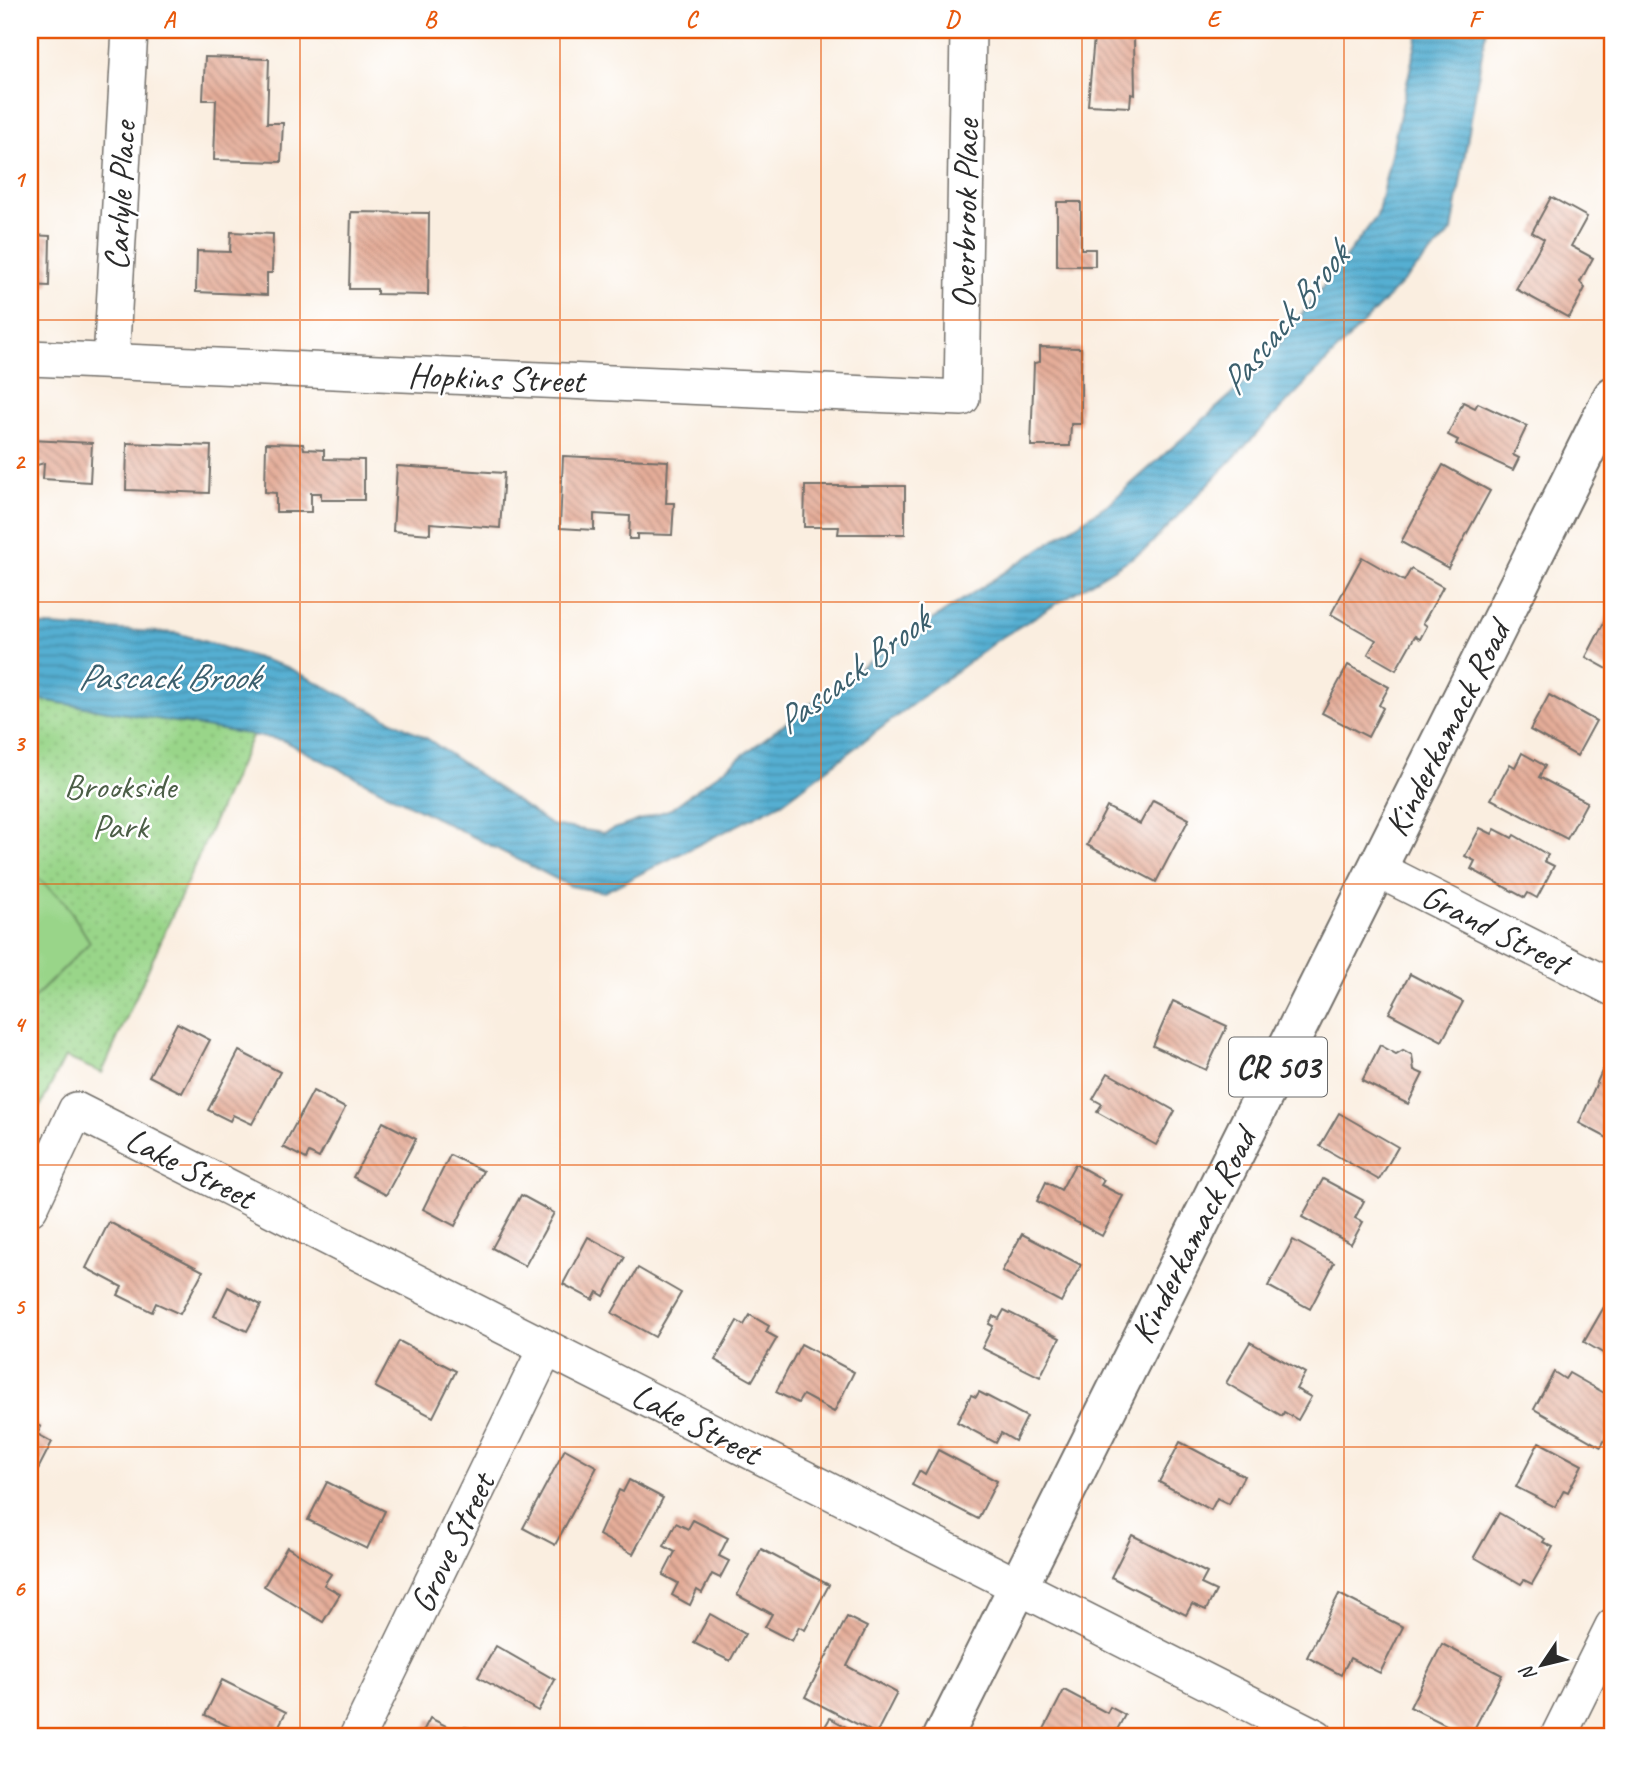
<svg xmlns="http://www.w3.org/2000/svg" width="1643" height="1767" font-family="Caveat,sans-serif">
	<defs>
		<pattern id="park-dots" width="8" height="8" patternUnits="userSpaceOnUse" patternTransform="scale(1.75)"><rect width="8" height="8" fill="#99d589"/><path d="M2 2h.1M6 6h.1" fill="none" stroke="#84b776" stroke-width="1.8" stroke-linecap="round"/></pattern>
		<pattern id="water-rules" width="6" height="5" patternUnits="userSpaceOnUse" patternTransform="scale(1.75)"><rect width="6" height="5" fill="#55afd2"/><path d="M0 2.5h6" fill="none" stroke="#478fab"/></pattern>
		<pattern id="building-back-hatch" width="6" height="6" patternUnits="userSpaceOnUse" patternTransform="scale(1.75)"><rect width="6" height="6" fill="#e5ad99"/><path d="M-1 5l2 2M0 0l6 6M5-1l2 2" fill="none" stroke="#ba8d7d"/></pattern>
	</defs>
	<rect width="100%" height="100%" fill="#fff"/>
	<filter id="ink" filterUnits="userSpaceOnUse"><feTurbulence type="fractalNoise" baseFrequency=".0143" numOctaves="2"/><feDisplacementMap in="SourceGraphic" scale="14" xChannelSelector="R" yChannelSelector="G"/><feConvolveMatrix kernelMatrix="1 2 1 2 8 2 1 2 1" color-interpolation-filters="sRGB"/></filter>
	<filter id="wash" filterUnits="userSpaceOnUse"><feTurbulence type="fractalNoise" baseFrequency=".00686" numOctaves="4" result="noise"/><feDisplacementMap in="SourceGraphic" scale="28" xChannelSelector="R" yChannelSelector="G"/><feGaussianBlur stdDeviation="1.57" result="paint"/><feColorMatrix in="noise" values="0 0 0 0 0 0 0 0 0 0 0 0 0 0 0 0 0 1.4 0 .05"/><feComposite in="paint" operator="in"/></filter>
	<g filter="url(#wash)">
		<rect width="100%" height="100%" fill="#faeee0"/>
		<!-- park -->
		<path fill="url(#park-dots)" stroke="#62805a" stroke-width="2" d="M30,698L253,734L102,1073L65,1057L30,1127Z"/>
		<!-- pitch -->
		<path fill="#99d589" stroke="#62805a" stroke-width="2" d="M30,871L65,902L90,942L30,1002Z"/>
		<!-- water -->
		<path fill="url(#water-rules)" stroke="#406d7e" stroke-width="2" d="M1419,30H1486L1452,231L1146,549L996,641L782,803L604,892L570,886L282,740L30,698V625L177,633L287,667L428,739L551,825L603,833L671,809L859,668L1111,502L1260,369L1377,216Z"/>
		<g id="blocks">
			<!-- building -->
			<g fill="url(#building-back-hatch)">
				<path d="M1094,37L1134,38L1135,95L1131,94L1130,107L1088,105Z"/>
				<path d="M205,57L269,59L267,123H283L281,162L214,160L216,100H203Z"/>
				<path d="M1551,197L1587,217L1571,246L1593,258L1580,282L1585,288L1569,318L1516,289L1544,239L1532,232Z"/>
				<path d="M1057,202H1081V249H1095V266H1057Z"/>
				<path d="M351,212L429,213L428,295L377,294V289H349Z"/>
				<path d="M231,232L273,234L272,273H267V295L196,292L197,251L230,252Z"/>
				<path d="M30,235L50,236L49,286L30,285Z"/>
				<path d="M1040,347L1081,348V424H1071L1070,446H1031L1034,363L1040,362Z"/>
				<path d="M1463,402L1475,408L1478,403L1527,426L1513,455L1519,458L1513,470L1456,444L1458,440L1448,435Z"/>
				<path d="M30,440L92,443L90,482L43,479L44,463L30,467Z"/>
				<path d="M127,443L211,446L209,493L126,490Z"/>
				<path d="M266,443L303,444L304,449L324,450V459L364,460V500H321V493H311V512H276V493L265,492Z"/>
				<path d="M563,456L668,461L666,503H674L672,535L637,534V539H629L630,516L594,514V530L560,528Z"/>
				<path d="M1443,465L1490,491L1448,568L1401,542Z"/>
				<path d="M397,466L504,473L500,528L430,523V534L393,531Z"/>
				<path d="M805,486H905V534H838L839,527H804Z"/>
				<path d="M1362,557L1404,581L1411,569L1443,587L1423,623L1427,626L1420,639L1415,636L1396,670L1368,654L1376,640L1331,614Z"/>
				<path d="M1613,605V672L1586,657Z"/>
				<path d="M1348,665L1389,687L1379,705L1383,708L1368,737L1322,713Z"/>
				<path d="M1549,695L1596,721L1577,756L1530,730Z"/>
				<path d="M1522,753L1545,766L1539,777L1587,802L1567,839L1491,799L1510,764L1515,767Z"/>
				<path d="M1153,800L1189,819L1156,882L1087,845L1107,807L1140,824Z"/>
				<path d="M1480,828L1492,834L1495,829L1512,838L1514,835L1548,855L1544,861L1554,866L1537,898L1528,893L1525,898L1471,869L1475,861L1465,856Z"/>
				<path d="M1410,974L1463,1002L1442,1041L1389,1013Z"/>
				<path d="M1173,1001L1227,1026L1206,1070L1153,1046Z"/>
				<path d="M177,1023L210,1040L182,1093L149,1076Z"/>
				<path d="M1380,1045L1396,1054L1403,1050L1412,1055L1414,1070L1423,1074L1408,1104L1362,1081Z"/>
				<path d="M239,1051L280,1072L252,1124L233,1115L230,1121L208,1110Z"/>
				<path d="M1602,1071L1613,1077V1141L1579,1123Z"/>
				<path d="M1108,1073L1175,1111L1156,1145L1097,1112L1102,1104L1093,1099Z"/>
				<path d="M313,1091L345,1108L319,1158L309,1153L306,1159L283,1147Z"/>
				<path d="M1339,1113L1398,1147L1379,1180L1320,1146Z"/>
				<path d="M383,1122L416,1139L386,1195L353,1177Z"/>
				<path d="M450,1155L483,1171L455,1226L423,1209Z"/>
				<path d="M1075,1164L1104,1180L1101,1185L1123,1196L1102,1236L1037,1201L1046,1182L1061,1190Z"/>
				<path d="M1323,1179L1364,1201L1355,1218L1363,1222L1351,1244L1302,1217Z"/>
				<path d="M521,1195L554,1213L525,1266L492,1248Z"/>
				<path d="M109,1222L203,1271L180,1314L156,1303L152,1312L118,1295L122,1287L86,1268Z"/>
				<path d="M1022,1234L1081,1265L1061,1302L1002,1271Z"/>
				<path d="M588,1237L625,1257L604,1296L597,1292L593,1300L563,1284Z"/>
				<path d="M1293,1240L1334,1263L1310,1309L1268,1286Z"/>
				<path d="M638,1268L681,1293L655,1337L612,1313Z"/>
				<path d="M228,1287L261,1305L247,1331L214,1316Z"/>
				<path d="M1604,1307L1613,1313V1359L1584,1342Z"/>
				<path d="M1004,1310L1060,1338L1040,1377L982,1348L993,1326L989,1324L993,1316L999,1319Z"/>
				<path d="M750,1315L769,1326L766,1332L777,1338L752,1381L715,1360L737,1321L744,1325Z"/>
				<path d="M399,1341L456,1371L433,1417L375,1387Z"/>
				<path d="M1250,1342L1305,1373L1296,1389L1311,1397L1298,1420L1284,1412L1282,1416L1226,1383Z"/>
				<path d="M801,1344L854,1372L834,1412L803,1395L798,1403L776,1392Z"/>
				<path d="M1554,1372L1565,1379L1569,1373L1613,1398V1424L1601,1447L1534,1409Z"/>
				<path d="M979,1392L1027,1417L1015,1441L1001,1433L996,1443L957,1422L971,1395L976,1397Z"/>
				<path d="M30,1421L41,1427L37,1434L52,1442L35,1475L30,1472Z"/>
				<path d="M1180,1442L1244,1476L1229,1504L1217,1498L1211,1510L1159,1482Z"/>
				<path d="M1539,1442L1582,1465L1568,1492L1564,1490L1555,1507L1516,1487Z"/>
				<path d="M565,1449L597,1467L555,1545L523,1528Z"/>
				<path d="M938,1450L997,1481L978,1519L912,1485L919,1471L925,1475Z"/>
				<path d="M629,1480L663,1498L633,1554L599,1535L619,1490L623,1492Z"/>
				<path d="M327,1482L385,1511L367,1549L308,1520Z"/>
				<path d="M1499,1513L1545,1539L1543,1542L1553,1547L1532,1584L1524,1580L1521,1584L1474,1557Z"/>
				<path d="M693,1520L728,1538L719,1556L729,1561L720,1578L712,1574L702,1593L697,1590L690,1605L672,1595L678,1583L663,1575L675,1552L664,1546L676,1523L688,1529Z"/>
				<path d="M1132,1535L1207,1573L1201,1584L1216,1591L1206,1610L1192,1604L1186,1615L1111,1577Z"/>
				<path d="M287,1547L331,1574L324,1585L340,1594L323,1622L264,1586Z"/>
				<path d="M761,1549L829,1585L805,1630L799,1627L792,1641L765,1627L772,1614L737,1595Z"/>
				<path d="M1339,1594L1403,1627L1380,1673L1350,1658L1341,1675L1307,1657Z"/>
				<path d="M710,1614L745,1634L730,1661L694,1643Z"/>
				<path d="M847,1617L867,1627L847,1666L897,1693L876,1734L805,1697Z"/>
				<path d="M1442,1644L1502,1675L1470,1737L1410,1707Z"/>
				<path d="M496,1646L555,1680L538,1711L478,1677Z"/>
				<path d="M222,1680L286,1712L273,1737H251L205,1715Z"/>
				<path d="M1064,1690L1107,1713L1110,1707L1125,1715L1113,1737H1040Z"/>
				<path d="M430,1718L456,1731L464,1727L470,1728L478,1737H420Z"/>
				<path d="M830,1718L864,1737H819Z"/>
				<path d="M792,1729L806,1737H787Z"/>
			</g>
		</g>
	</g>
	<g filter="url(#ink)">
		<use href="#blocks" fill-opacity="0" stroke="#736f6a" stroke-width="2"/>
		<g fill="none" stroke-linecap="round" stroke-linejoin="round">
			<defs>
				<g id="minor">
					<path d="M30,358L962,398L968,30"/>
					<path d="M111,361L130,30"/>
					<path d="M1377,869L1613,988"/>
					<path d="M30,1208L76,1110L1316,1737"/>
					<path d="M357,1737L546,1348"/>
					<path d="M1558,1737L1613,1626"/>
				</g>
				<path id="major" d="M943,1737L1613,396"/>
			</defs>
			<!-- minor casing -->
			<use href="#minor" stroke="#736f6a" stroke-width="38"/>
			<!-- major casing -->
			<use href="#major" stroke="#736f6a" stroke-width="42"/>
			<!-- minor -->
			<use href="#minor" stroke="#fff" stroke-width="35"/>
			<!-- major -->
			<use href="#major" stroke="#fff" stroke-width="38"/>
		</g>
	</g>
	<!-- grid -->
	<path fill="none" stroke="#e8590c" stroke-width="2" stroke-opacity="0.55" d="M300,30V1737M560,30V1737M821,30V1737M1082,30V1737M1344,30V1737M30,320H1613M30,602H1613M30,884H1613M30,1165H1613M30,1447H1613"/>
	<g text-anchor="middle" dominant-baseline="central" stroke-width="5" stroke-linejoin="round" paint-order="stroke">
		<!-- shield labels -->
		<rect fill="#fff" stroke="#6b6b6b" stroke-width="2" x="1229" y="1037.5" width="98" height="59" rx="5"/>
		<g font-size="33" font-weight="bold" fill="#2b2b2b">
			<text x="1278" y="1067">CR 503</text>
		</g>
		<!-- street labels -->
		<g font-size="35" fill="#2b2b2b" stroke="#fff">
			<text transform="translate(120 196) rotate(-87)">Carlyle Place</text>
			<text transform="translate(965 214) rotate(-89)">Overbrook Place</text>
			<text transform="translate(496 378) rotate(2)">Hopkins Street</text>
			<text transform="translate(1447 729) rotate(-63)">Kinderkamack Road</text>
			<text transform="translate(1495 929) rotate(27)">Grand Street</text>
			<text transform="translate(190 1168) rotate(27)">Lake Street</text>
			<text transform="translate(1193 1236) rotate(-63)">Kinderkamack Road</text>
			<text transform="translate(696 1424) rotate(27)">Lake Street</text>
			<text transform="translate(452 1543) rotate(-64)">Grove Street</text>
		</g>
		<!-- park labels -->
		<g font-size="35" fill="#4c5e47" stroke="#fff">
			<text x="120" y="786">Brookside<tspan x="120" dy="40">Park</tspan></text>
		</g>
		<!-- water labels -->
		<g font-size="37" font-style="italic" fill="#3c606e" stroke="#fff">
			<text transform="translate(1284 319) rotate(-51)">Pascack Brook</text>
			<text transform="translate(852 671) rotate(-37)">Pascack Brook</text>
			<text x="168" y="676">Pascack Brook</text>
		</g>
	</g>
	<!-- margin -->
	<rect width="1643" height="1767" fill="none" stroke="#fff" stroke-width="77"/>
	<!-- north arrow -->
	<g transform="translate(1542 1665) rotate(235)" stroke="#ffffff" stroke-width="5" paint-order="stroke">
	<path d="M0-5L12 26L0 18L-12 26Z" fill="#2b2b2b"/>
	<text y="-10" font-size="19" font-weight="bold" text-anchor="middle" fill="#2b2b2b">N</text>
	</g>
	<rect x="38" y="38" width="1566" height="1690" fill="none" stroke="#e8590c" stroke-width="2.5"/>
	<g font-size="23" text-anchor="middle" font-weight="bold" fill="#e8590c">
		<text x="169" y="27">A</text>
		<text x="430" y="27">B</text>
		<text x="691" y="27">C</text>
		<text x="952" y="27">D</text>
		<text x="1213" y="27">E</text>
		<text x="1474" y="27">F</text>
		<text x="19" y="187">1</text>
		<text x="19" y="469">2</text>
		<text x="19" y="751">3</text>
		<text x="19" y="1032">4</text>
		<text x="19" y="1314">5</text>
		<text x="19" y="1596">6</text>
	</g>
</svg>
